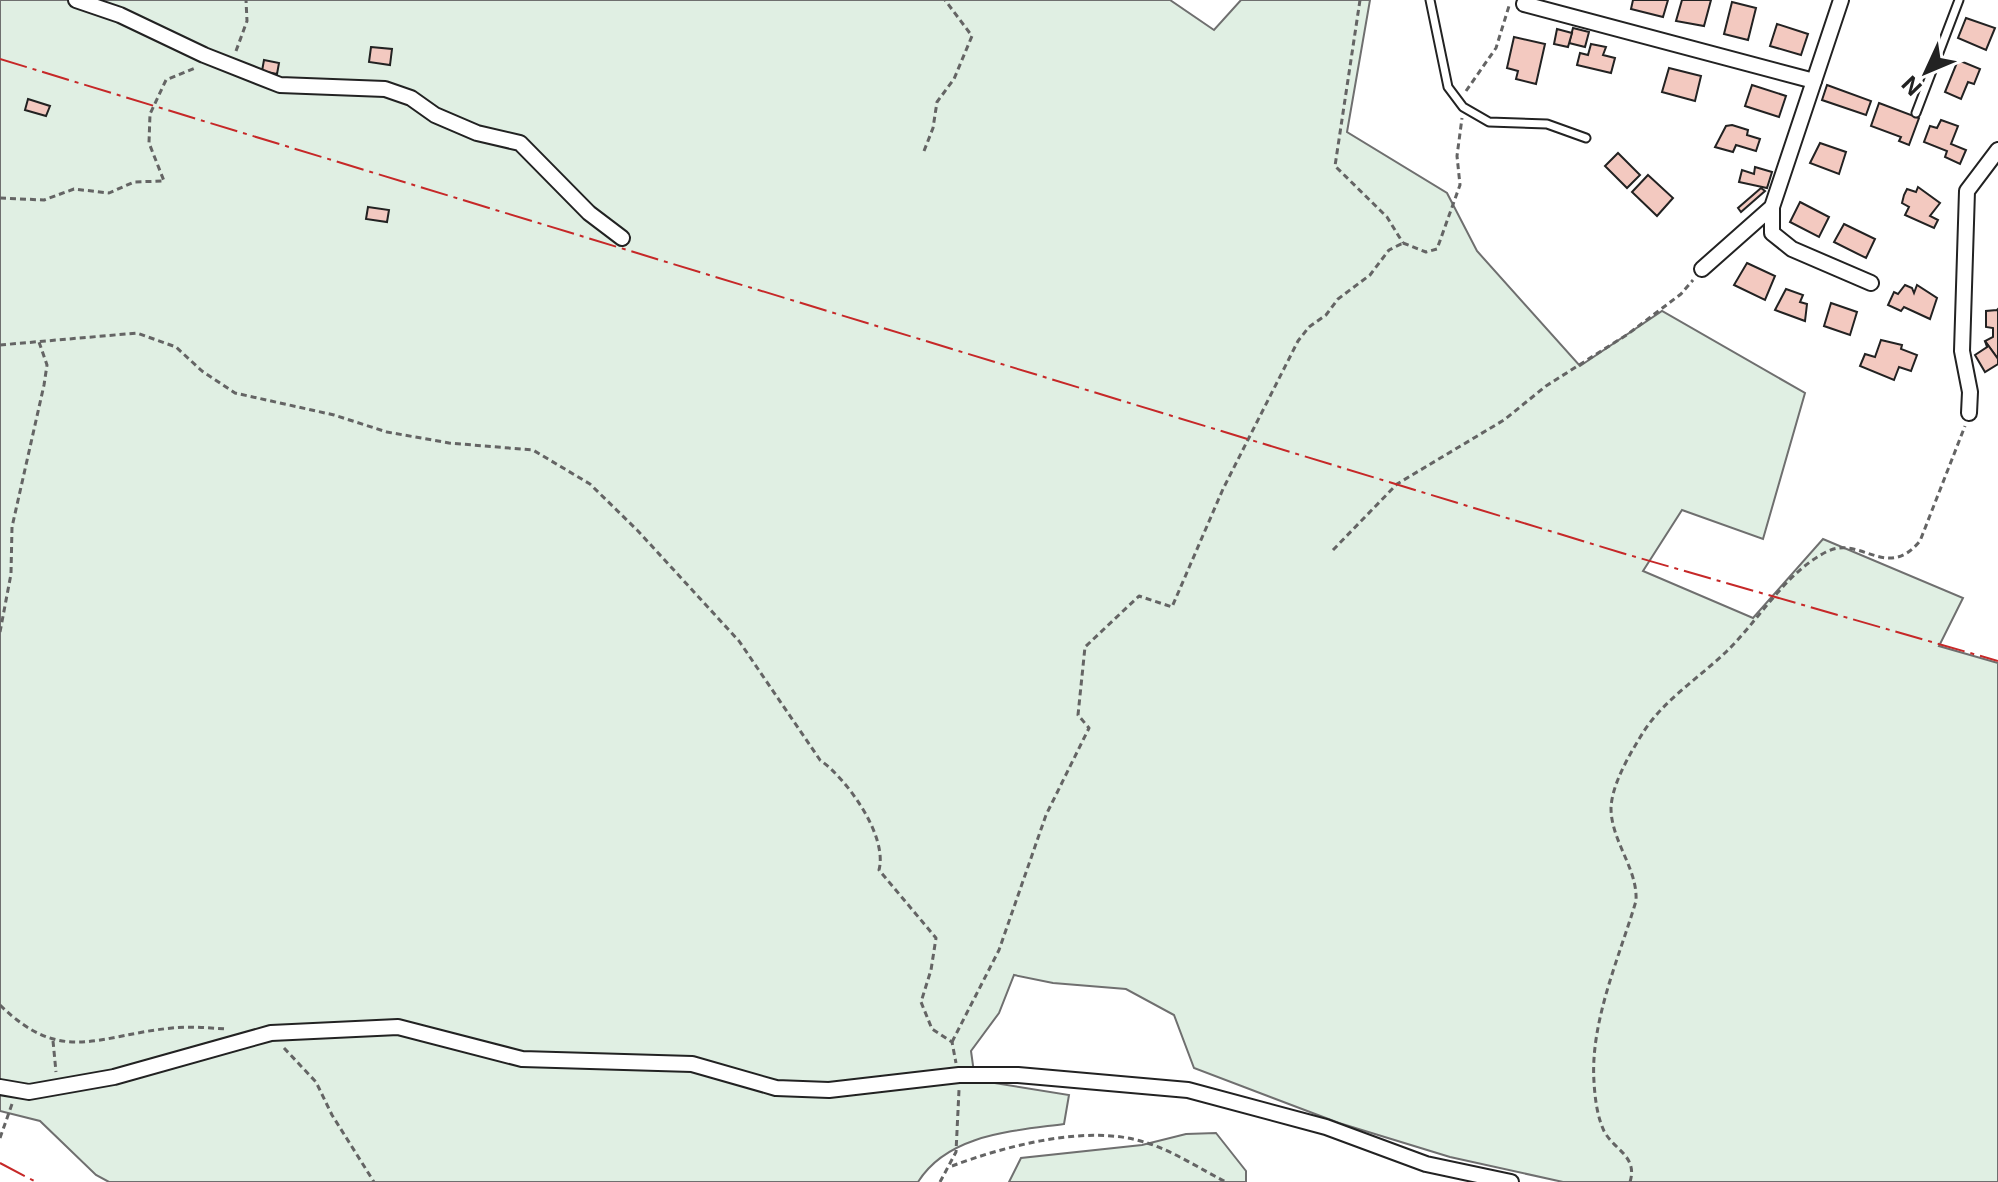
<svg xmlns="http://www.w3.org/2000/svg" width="1998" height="1182" font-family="Inter,sans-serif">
	<rect width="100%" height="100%" fill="#fff"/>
	<!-- green -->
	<g fill="#e0efe3" stroke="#6f6f6f" stroke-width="2">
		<path d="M0,0H1170L1214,30L1241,0H1370L1347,132L1447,193L1477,251L1580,366L1662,311L1805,393L1763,539L1682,510L1643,571L1753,618L1823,539L1963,598L1939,646L1998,663V1182H1563L1450,1157L1339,1123L1194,1068L1174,1015L1126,989L1053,983L1014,975L999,1013L971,1051L975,1080L1069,1095L1064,1124C1013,1131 948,1134 918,1182H109L96,1175L40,1121L0,1111Z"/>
		<path d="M1216,1133L1246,1171V1182H1009L1021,1158L1142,1145L1186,1134Z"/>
	</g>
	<!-- building -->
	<g fill="#f3c9c0" stroke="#222" stroke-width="2">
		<path d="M1633,0H1668L1663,17L1631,9Z"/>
		<path d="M1682,0H1711L1704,26L1676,21Z"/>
		<path d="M1732,2L1756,8L1748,40L1724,34Z"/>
		<path d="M1966,18L1995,28L1986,50L1958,38Z"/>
		<path d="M1777,24L1808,34L1801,55L1770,46Z"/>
		<path d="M1573,28L1589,32L1585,47L1569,43Z"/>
		<path d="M1557,29L1572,33L1568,47L1554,44Z"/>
		<path d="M1514,37L1545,44L1536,84L1516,79L1518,71L1507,68Z"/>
		<path d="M1591,44L1606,47L1603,55L1615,58L1611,73L1577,65L1580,53L1588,55Z"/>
		<path d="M371,47L392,49L390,65L369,62Z"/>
		<path d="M264,60L279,63L277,74L262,71Z"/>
		<path d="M1958,60L1980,69L1974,84L1968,82L1961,99L1945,92Z"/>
		<path d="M1669,68L1701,76L1695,101L1662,92Z"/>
		<path d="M1752,85L1786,96L1779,117L1745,106Z"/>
		<path d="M1827,85L1871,101L1866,115L1822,100Z"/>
		<path d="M28,99L50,106L46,116L25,110Z"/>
		<path d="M1879,103L1919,118L1909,145L1899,141L1901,137L1871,126Z"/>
		<path d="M1941,120L1958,126L1951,144L1966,150L1960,164L1945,157L1947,151L1924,142L1930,126L1937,128Z"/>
		<path d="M1732,125L1748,130L1747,135L1760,139L1756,151L1736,145L1733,152L1715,147L1726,126Z"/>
		<path d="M1820,143L1846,152L1839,174L1810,163Z"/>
		<path d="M1618,153L1640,175L1627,188L1605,166Z"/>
		<path d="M1755,167L1772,172L1767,188L1739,182L1742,170L1754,174Z"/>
		<path d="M1648,175L1673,198L1657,216L1632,192Z"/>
		<path d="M1918,187L1940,203L1930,216L1938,220L1934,228L1905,215L1909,207L1902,203L1904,195L1907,189L1916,192Z"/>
		<path d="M1761,188L1765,191L1741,212L1738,208Z"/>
		<path d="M1800,202L1829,217L1819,237L1790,222Z"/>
		<path d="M368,207L389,210L387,222L366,219Z"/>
		<path d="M1844,224L1875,239L1866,258L1834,242Z"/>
		<path d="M1747,263L1775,276L1765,300L1734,285Z"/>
		<path d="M1905,285L1912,288L1914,293L1917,285L1937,298L1930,319L1904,307L1901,311L1888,305L1894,292L1898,294Z"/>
		<path d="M1786,289L1803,295L1800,302L1807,304L1805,321L1775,310Z"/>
		<path d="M1831,303L1857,312L1850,335L1824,326Z"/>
		<path d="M1997,310L1998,309V359L1985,341L1993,337V328L1986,327V311Z"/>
		<path d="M1881,340L1902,345L1901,349L1917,355L1911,371L1899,367L1894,380L1860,366L1865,354L1875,357Z"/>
		<path d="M1985,341L1998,359V364L1985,372L1975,355L1987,347Z"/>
	</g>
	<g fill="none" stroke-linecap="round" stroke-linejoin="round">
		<defs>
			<g id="service">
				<path d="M1430,0L1448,87L1463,107L1489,122L1547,124L1586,138"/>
				<path d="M1916,113L1959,0"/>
			</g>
			<g id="minor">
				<path d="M76,0L120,15L204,55L280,85L385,89L411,98L435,115L477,133L520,143L589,213L622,238"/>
				<path d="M1524,4L1814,81"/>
				<path d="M1772,207V233L1792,249L1871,283"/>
				<path d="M1702,269L1772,207L1841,0"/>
				<path d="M1969,413L1970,392L1962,351L1967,191L1998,150"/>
				<path d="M0,1087L29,1092L114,1077L271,1033L398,1027L522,1059L692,1064L776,1088L829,1090L959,1075H1018L1188,1090L1326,1127L1426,1164L1511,1182"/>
			</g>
		</defs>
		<!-- service casing -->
		<use href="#service" stroke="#222" stroke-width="11"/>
		<!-- minor casing -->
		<use href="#minor" stroke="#222" stroke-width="18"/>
		<!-- path -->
		<g stroke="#646464" stroke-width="3" stroke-dasharray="6 4" stroke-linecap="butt">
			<path d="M1360,0L1335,166L1387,217L1403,243"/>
			<path d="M236,51L247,21L246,0"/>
			<path d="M1466,91L1496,48L1509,6"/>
			<path d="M924,151L933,128L937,102L954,79L972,36L945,0"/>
			<path d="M0,198L44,200L74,189L109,193L134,182L164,181L149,143L150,114L166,80L195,68"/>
			<path d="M1403,243L1426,252L1437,249L1460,185L1457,156L1462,118"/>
			<path d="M0,345L137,333L176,347L202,371L235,393L334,415L387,432L449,443L533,450L590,484L638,531L739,641L820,760C847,779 888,836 879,870L936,938L931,970L921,1002L932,1029L952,1042L956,1063"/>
			<path d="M1333,550L1397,484L1504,420L1546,386L1628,334L1681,294L1693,280"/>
			<path d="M0,632L11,574L12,527L44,385L47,365L39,342"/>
			<path d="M0,1005C62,1066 98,1035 172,1028C190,1026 209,1028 227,1029"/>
			<path d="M53,1041L56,1072"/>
			<path d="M952,1042L999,950L1046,815L1089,728L1078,715L1085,647L1139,596L1172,607L1223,489L1298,341L1309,327L1326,315L1338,299L1370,275L1389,250L1403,243"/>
			<path d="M284,1048L316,1082L332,1115L374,1182"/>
			<path d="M0,1138L12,1104"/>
			<path d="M952,1166C1005,1146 1088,1124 1144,1142C1172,1150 1200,1169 1226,1182"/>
			<path d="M940,1182L956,1152L959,1090"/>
			<path d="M1630,1182C1638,1156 1614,1150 1604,1131C1597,1116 1595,1098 1594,1082C1590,1022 1619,958 1636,901C1638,869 1611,841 1611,808C1612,783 1631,752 1644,731C1665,699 1700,677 1727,651C1759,620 1785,573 1826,552C1861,534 1886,582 1920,541L1965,426"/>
		</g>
		<!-- service -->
		<use href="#service" stroke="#fff" stroke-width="7"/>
		<!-- minor -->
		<use href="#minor" stroke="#fff" stroke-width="14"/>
		<!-- power -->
		<g stroke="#c62828" stroke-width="2" stroke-dasharray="28 6 4 6" stroke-linecap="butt">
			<path d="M0,59L1622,553L1998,661"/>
			<path d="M0,1163L36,1182"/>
		</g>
	</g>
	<!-- north arrow -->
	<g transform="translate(1926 72) rotate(226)" stroke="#ffffff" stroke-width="6" paint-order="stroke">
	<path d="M0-6L14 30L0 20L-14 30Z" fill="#222222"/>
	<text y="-12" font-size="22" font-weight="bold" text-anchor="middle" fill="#222222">N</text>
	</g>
</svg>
